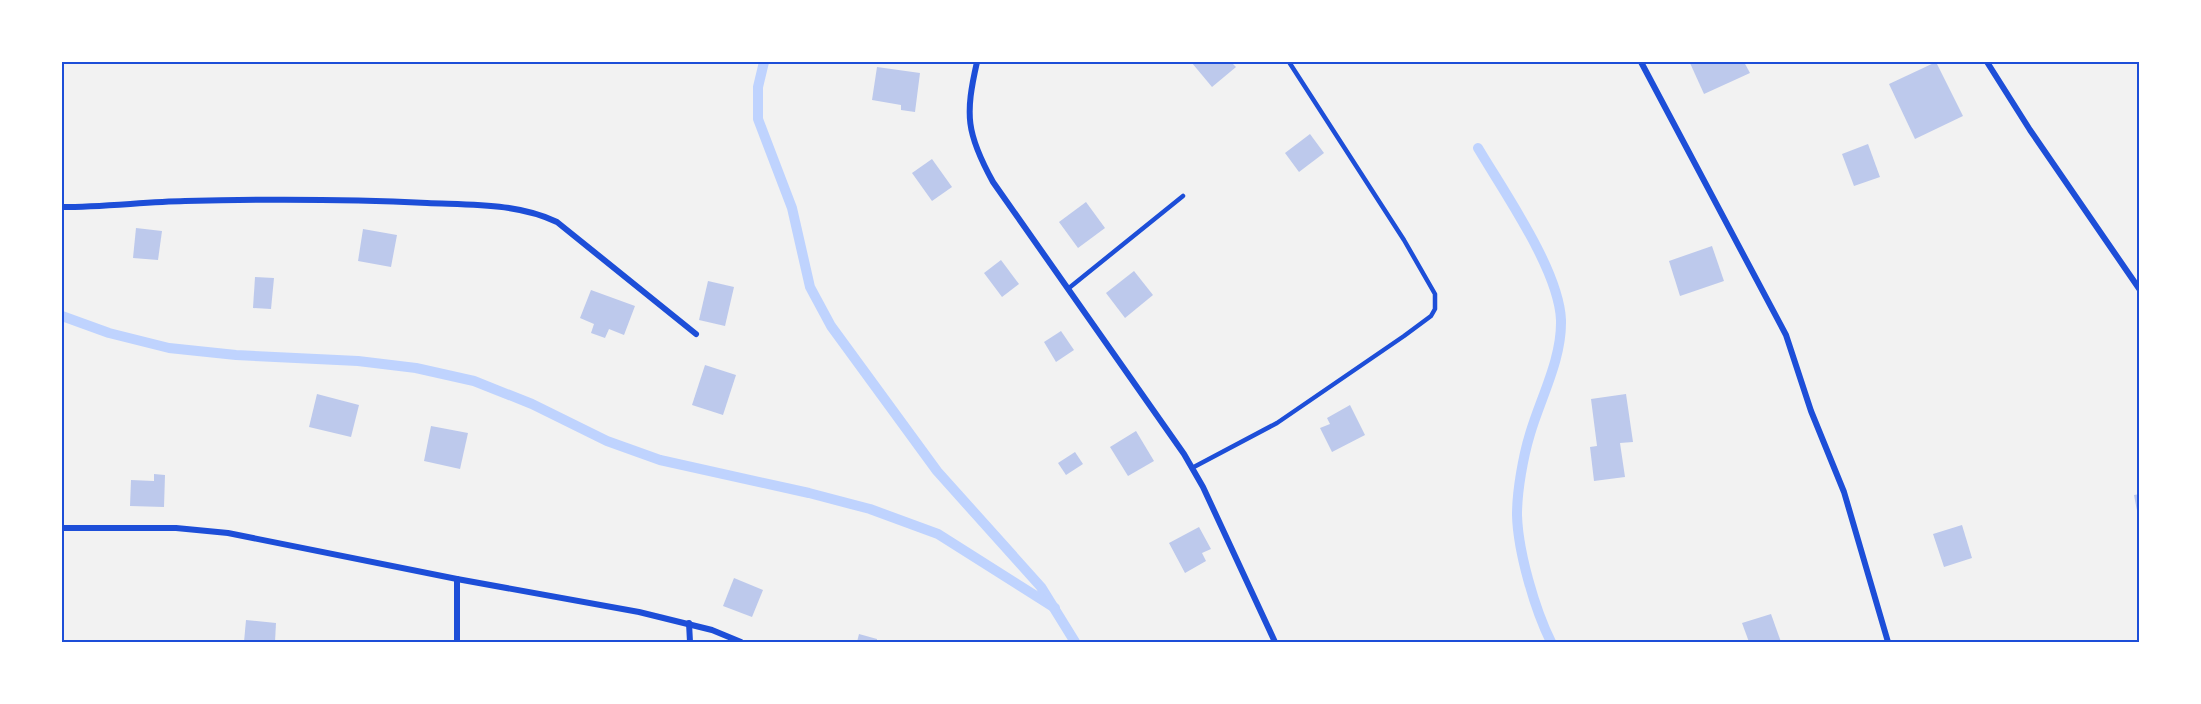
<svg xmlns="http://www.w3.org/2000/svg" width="2201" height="704" font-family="'Source Sans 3',sans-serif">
	<rect width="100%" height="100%" fill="#f2f2f2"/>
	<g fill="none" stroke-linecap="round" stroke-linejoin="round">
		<!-- stream -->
		<g stroke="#bfd3fe" stroke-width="10">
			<path d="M764,62L758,87V119L792,208L810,287L831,326L937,471L1041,587L1075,642"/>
			<path d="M1478,148C1504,192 1559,270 1561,320C1562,359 1541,397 1530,434C1523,457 1517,491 1517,515C1518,552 1535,610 1551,642"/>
			<path d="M62,316L109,333L169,348L236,355L358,361L416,368L474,381L532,404L607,441L660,460L809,493L870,509L938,534L1055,608"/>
		</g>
	</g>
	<!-- building -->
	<g fill="#bdc9ec">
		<path d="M1194,62H1231L1236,67L1212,87L1192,63Z"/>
		<path d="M1693,62H1744L1750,73L1704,94L1690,63Z"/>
		<path d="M1936,62L1963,116L1915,139L1889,84Z"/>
		<path d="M877,67L920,73L915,112L901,110V105L872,100Z"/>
		<path d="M1310,134L1324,153L1299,172L1285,153Z"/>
		<path d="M1868,144L1880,177L1854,186L1842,154Z"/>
		<path d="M932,159L952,187L932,201L912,173Z"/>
		<path d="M1086,202L1105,228L1078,248L1059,222Z"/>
		<path d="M136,228L162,231L158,260L133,258Z"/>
		<path d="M363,229L397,235L391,267L358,261Z"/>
		<path d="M1712,246L1724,281L1680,296L1669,261Z"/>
		<path d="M1001,260L1019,284L1002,297L984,273Z"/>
		<path d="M1134,271L1153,295L1125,318L1106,293Z"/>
		<path d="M255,277L274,278L271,309L253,308Z"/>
		<path d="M708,281L734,287L725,326L699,320Z"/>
		<path d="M591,290L635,306L624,335L609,329L605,338L591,333L594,324L580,318Z"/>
		<path d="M1061,331L1074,350L1056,362L1044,342Z"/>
		<path d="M705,365L736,375L723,415L692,405Z"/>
		<path d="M317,394L359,405L351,437L309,427Z"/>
		<path d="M1626,394L1633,442L1620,443L1625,477L1594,481L1590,447L1597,446L1591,399Z"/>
		<path d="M1350,405L1365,435L1332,452L1320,428L1330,424L1327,418Z"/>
		<path d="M431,426L468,433L460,469L424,461Z"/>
		<path d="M1136,431L1154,461L1128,476L1110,447Z"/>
		<path d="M1075,452L1083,464L1066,475L1058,463Z"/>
		<path d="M154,474L165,475L164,507L130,506L131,480L154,481Z"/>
		<path d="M2140,494V516H2138L2134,495Z"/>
		<path d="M1962,525L1972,558L1944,567L1933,534Z"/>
		<path d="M1199,527L1211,549L1202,553L1206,561L1185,573L1169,543Z"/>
		<path d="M734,578L763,590L752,617L723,606Z"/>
		<path d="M1771,614L1781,642H1749L1742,623Z"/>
		<path d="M246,620L276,623L275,642H244Z"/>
		<path d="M859,634L877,639V642H857Z"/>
	</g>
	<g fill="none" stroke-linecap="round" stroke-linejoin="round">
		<!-- service -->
		<g stroke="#1d4ed8" stroke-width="4.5">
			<path d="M1069,288L1183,196"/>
			<path d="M1192,468L1277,423L1404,336L1431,316L1435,309V294L1404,240L1289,62"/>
		</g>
		<!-- minor -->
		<g stroke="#1d4ed8" stroke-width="6">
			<path d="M977,62C965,115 966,133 993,182L1184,454L1203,487L1275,642"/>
			<path d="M1641,62L1786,335L1811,411L1844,492L1888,642"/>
			<path d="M1987,62L2030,130L2140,290"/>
			<path d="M62,207C103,207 144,202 185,201C266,199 346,199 427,203C470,205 518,203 557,222L696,334"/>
			<path d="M62,528H176L228,533L457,579L639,612L712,630L741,642"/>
			<path d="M689,623L690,642"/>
			<path d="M457,642V579"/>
		</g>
	</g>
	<!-- border -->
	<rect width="2201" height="704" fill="none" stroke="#ffffff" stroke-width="126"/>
	<rect x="63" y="63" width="2075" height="578" fill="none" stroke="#1d4ed8" stroke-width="2"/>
</svg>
